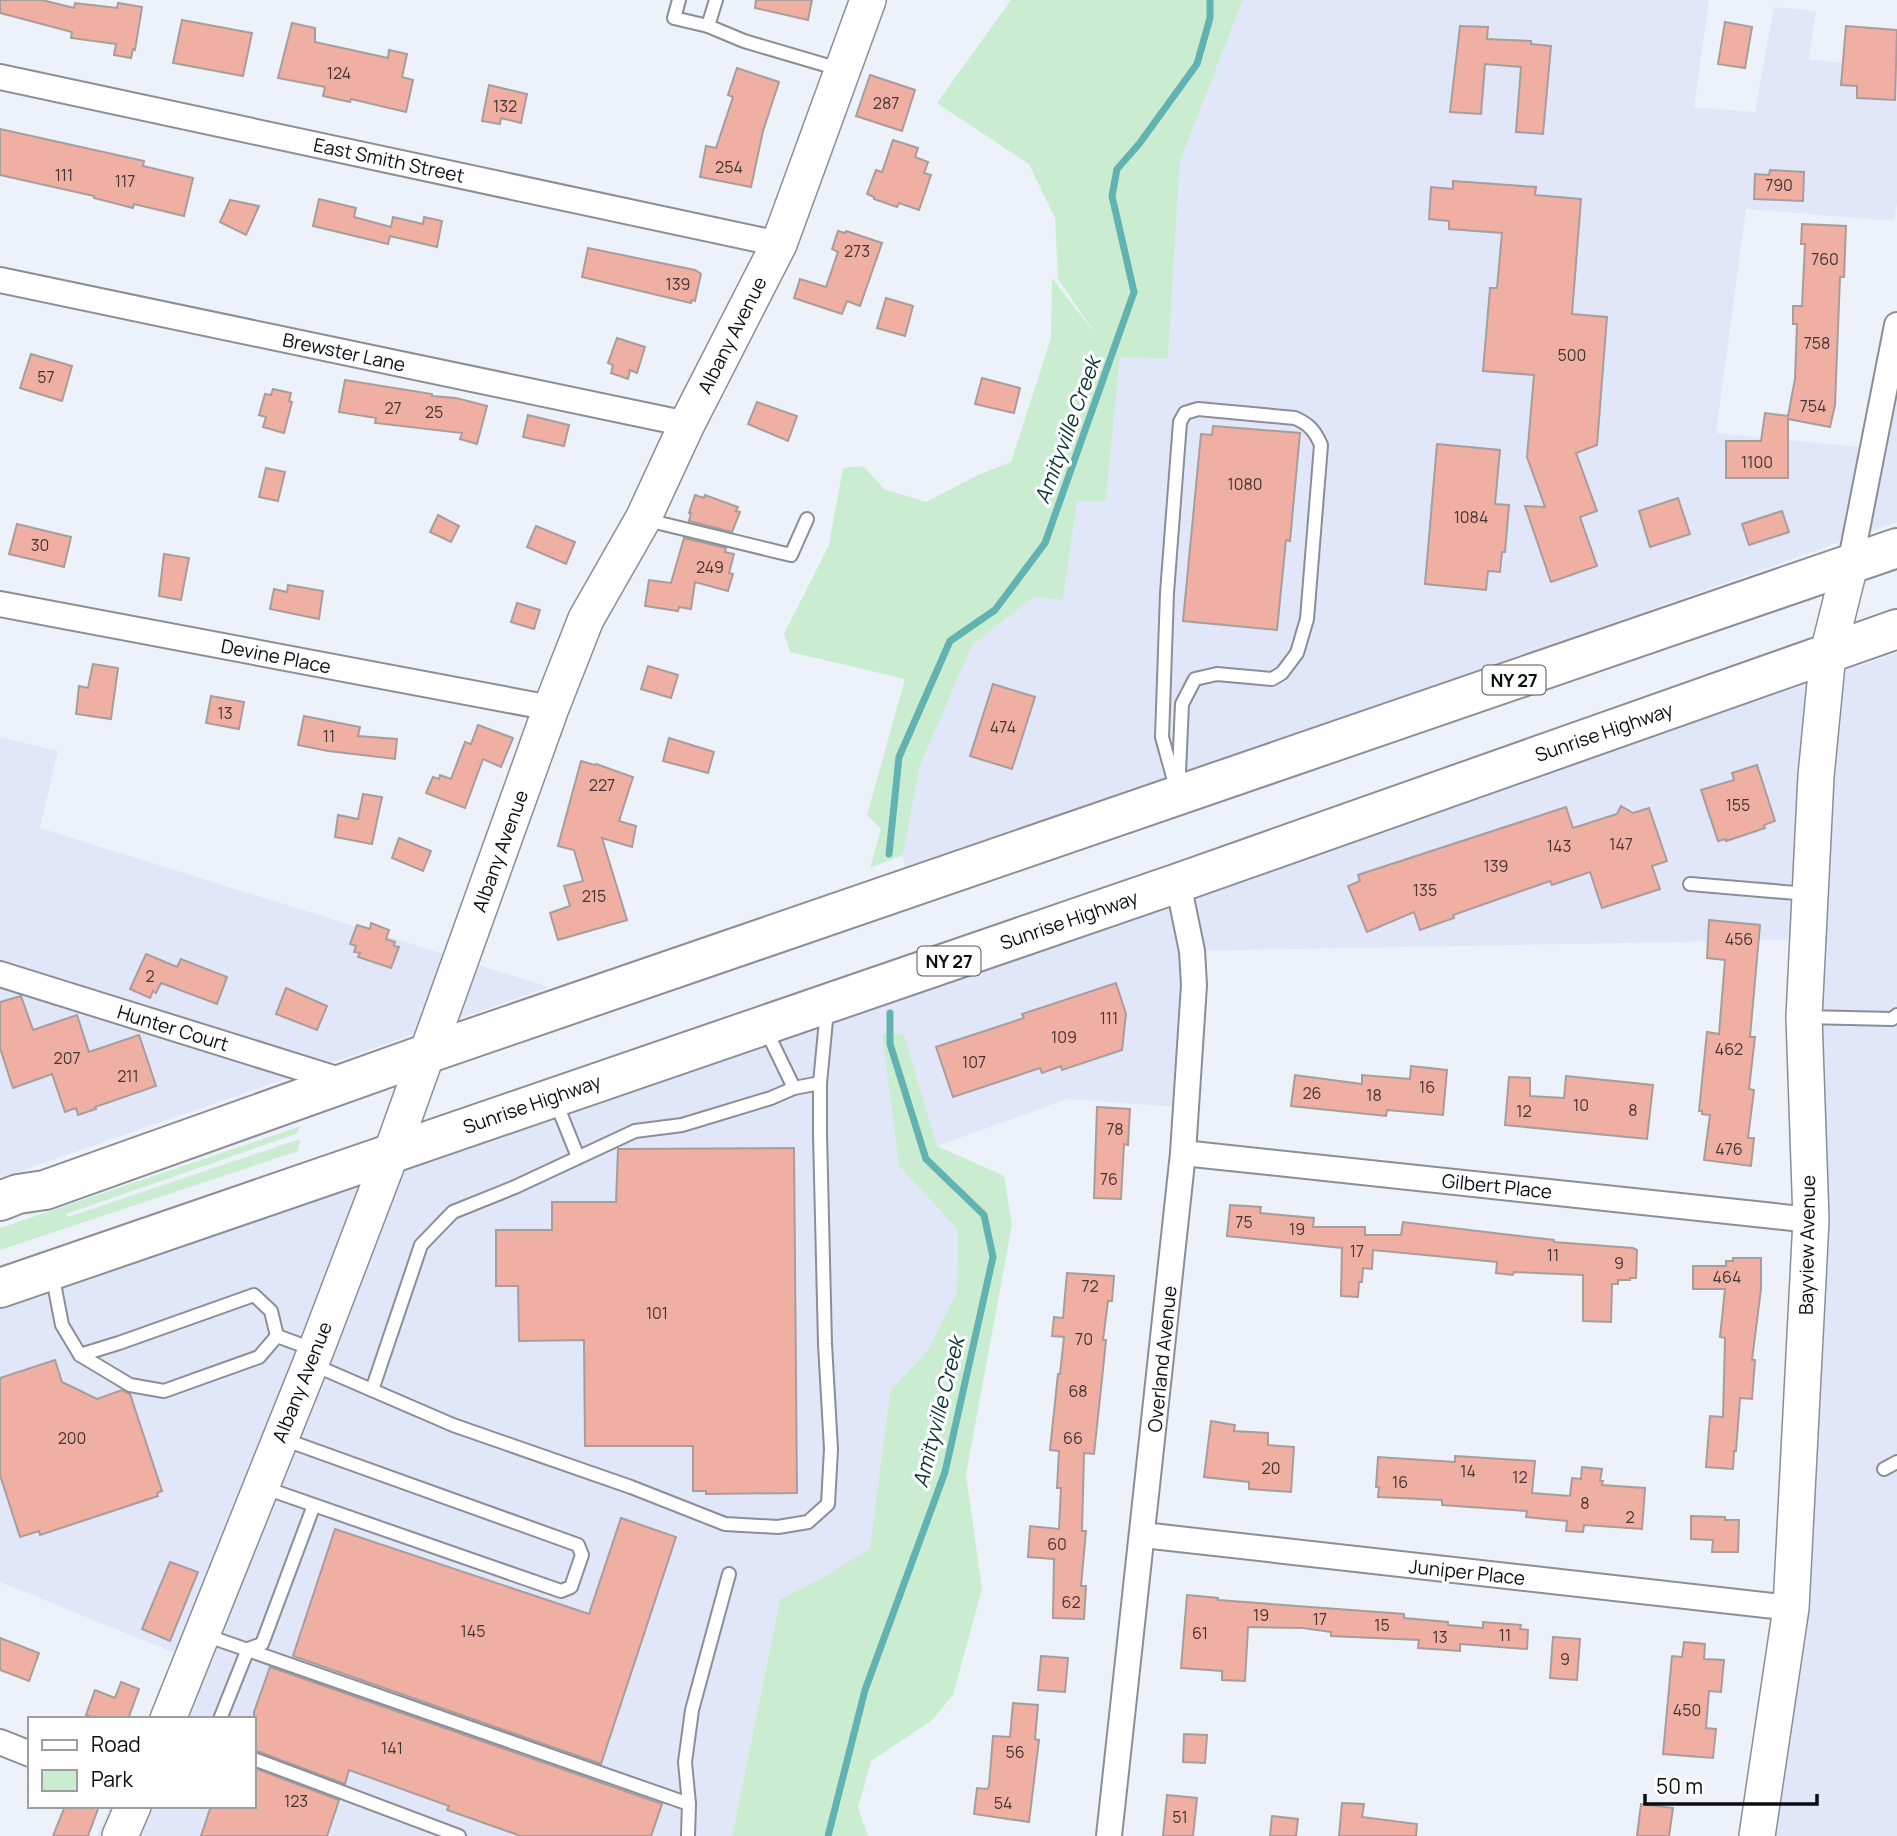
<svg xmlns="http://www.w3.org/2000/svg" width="1897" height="1836" font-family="Manrope,sans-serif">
	<rect width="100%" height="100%" fill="#edf1fa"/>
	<!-- built -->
	<g fill="#e1e7f8">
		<path d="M1243,0H1709L1694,107L1755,112L1774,7L1816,11L1809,59L1897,69V203L1894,221L1746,209L1716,433L1881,449L1897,372V522L905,873L903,855L920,766L972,645L1034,597L1063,600L1077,500L1106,501L1120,357L1168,359L1180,161Z"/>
		<path d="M1897,653V1836H1748L1781,1627L1803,1211L1790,940L1184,951L1178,1107L1067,1099L937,1146L904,1034L899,1166L958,1230L957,1292L927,1351L890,1391L870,1549L831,1573L780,1599L732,1836H97L110,1806H254V1719H147L175,1653L0,1582V1300L179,1242Z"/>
		<path d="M0,737L58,751L40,828L549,987L0,1178Z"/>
	</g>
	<!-- green -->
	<g fill="#caedd2">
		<path d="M1011,0H1243L1180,161L1168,359L1120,357L1106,501H1077L1063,600L1034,597L972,645L920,766L903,855L870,868L881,829L867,815L905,679L790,652L784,634L829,545L843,468L863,466L884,489L926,502L980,474L1011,462L1051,338L1052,278L1097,336L1058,279L1055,218L1029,164L937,103Z"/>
		<path d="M882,1034H904L937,1146L1004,1176L1012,1225L966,1474L982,1589L953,1695L931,1721L871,1761L858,1808L868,1836H732L780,1599L831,1573L870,1548L890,1391L927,1351L957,1292L958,1230L899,1166Z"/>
		<path d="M301,1126L296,1134L66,1214L68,1217L300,1139L298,1151L0,1250V1228Z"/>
	</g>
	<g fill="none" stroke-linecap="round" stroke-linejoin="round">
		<!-- stream -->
		<g stroke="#63b2b2" stroke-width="7">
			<path d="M889,854L899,757L950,641L995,610L1045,543L1134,292L1112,196L1117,169L1139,144L1197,64L1210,18V0"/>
			<path d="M828,1836L865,1690L945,1472L993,1257L984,1215L926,1159L890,1044V1013"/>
		</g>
	</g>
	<!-- building -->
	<g fill="#efafa3" stroke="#a89d9b" stroke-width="2">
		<path d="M0,0H42L74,8L75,3L117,8L118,3L142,7L135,50L133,49L131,58L114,55L116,44L71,38L72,32L0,13Z"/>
		<path d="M756,0H812L808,20L755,8Z"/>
		<path d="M182,20L252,33L243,76L173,63Z"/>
		<path d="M1725,22L1752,27L1745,68L1718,64Z"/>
		<path d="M292,23L315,28V42L388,58L389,50L407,54L402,77L413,80L406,112L351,99L350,102L323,96L325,87L278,78Z"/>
		<path d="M1460,26L1488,27L1487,39L1531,41V44L1551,46L1543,134L1516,132L1521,67L1485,64L1481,114L1450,112Z"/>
		<path d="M1846,26L1897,30L1895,100L1857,98V86L1841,85Z"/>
		<path d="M737,68L779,82L763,131L751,187L700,177L706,146L716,148L733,97L728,95Z"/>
		<path d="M870,75L915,90L902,131L856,116Z"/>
		<path d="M489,85L527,94L521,123L501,118L500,124L482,121Z"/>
		<path d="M0,129L144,161L143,166L193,178L184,216L134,204L133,208L94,198V196L0,175Z"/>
		<path d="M893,140L918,148L915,157L928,162L924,173L931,175L919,210L899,203L897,207L874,199V197L867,194L876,170L882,172Z"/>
		<path d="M1770,170L1804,172L1803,201L1754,199L1755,174L1769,175Z"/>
		<path d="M1453,181L1536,187L1535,195L1581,199L1572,314L1607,317L1597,445L1576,453L1597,511L1580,517L1597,566L1551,582L1525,506L1545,507L1527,457L1534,375L1483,371L1490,288H1497L1502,233L1449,229V221L1429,219L1431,187L1453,189Z"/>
		<path d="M319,199L356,208L354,217L391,227L393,217L423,224L424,217L442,221L437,247L390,236L388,244L313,226Z"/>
		<path d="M230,200L259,206L246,235L220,222Z"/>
		<path d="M1802,224L1846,226L1844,277H1840L1835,405L1830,427L1788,419V478H1726V441H1761L1765,413L1788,416L1795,379L1797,324H1793V306H1802L1805,244H1801Z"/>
		<path d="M838,231L845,233L846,231L882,243L860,306L847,301L842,314L794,298L800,279L826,287L838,252L832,249Z"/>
		<path d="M588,248L695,270L701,274L695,301L692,300L691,303L582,277Z"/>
		<path d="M886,298L913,306L905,336L877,328Z"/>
		<path d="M617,338L645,347L637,373L630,370L628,379L611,373L613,365L608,363Z"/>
		<path d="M31,354L72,366L62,401L20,388Z"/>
		<path d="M982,378L1020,388L1014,413L975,404Z"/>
		<path d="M345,380L432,394V396L456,398L487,406L477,444L460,439L462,433L375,423L376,418L339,412Z"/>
		<path d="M273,389L291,393L289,401L292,402L284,433L263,427L266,417L259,415L265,394L271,395Z"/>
		<path d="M757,402L797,416L788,441L748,424Z"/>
		<path d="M528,415L569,425L564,446L523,437Z"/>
		<path d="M1213,426L1300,433L1290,541L1286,540L1277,630L1183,621L1201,434L1212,435Z"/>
		<path d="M1437,444L1500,450L1495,504L1509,505L1505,552H1502L1500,572L1488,571L1486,590L1425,584Z"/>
		<path d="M266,468L285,472L278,501L259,497Z"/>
		<path d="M695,495L704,498L705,495L738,507L736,511L740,512L732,532L689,521L691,513H689Z"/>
		<path d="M1678,498L1690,534L1650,547L1639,511Z"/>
		<path d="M1782,511L1789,532L1749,545L1742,524Z"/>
		<path d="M438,515L459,526L451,542L430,532Z"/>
		<path d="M17,524L71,537L64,567L9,554Z"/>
		<path d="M536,526L575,542L566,564L527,547Z"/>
		<path d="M684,538L726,548L725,552L734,554L729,573L733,574L728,591L695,582L691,609L679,607L678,611L645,606L649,580L671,583Z"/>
		<path d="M164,554L189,558L181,600L159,596Z"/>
		<path d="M288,585L323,591L319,619L270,609L274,589L287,592Z"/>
		<path d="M517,603L540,610L534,629L511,622Z"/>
		<path d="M93,664L118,668L111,719L76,714L79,686L88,688Z"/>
		<path d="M648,666L678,675L671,698L641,689Z"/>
		<path d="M993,684L1035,697L1012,769L970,756Z"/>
		<path d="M211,696L244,702L239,729L206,723Z"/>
		<path d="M304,716L360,727L358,736L397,739L395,759L328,751L298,745Z"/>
		<path d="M478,725L513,738L501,767L483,759L465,808L426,793L433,777L439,779L440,775L451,779L465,742L471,744Z"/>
		<path d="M669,738L714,752L708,773L663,761Z"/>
		<path d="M581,761L595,765L596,764L633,777L619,821L636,826L632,847L602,838L627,920L558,940L550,913L570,906L564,886L583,881L574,850L558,846Z"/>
		<path d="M1757,765L1775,821L1764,825L1765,828L1726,841V839L1718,841L1701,790L1734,780L1732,773Z"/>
		<path d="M363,794L382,797L372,844L335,837L338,815L358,819Z"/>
		<path d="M1621,806L1633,813L1649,808L1667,861L1652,866L1660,889L1602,908L1590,872L1552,885L1550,881L1453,915L1454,918L1420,930L1414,912L1367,932L1348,886L1360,881L1358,875L1566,807L1573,828L1617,814Z"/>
		<path d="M399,838L431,851L423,871L392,858Z"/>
		<path d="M1709,920L1760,925L1750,1037H1755L1749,1089L1754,1090L1748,1138H1754L1751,1166L1704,1160L1710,1115L1702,1114V1111H1699L1707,1032L1719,1034L1725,960L1707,958Z"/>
		<path d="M371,923L389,930L386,939L395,942L394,946L399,947L391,968L358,957L360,953L354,952L356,946L350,944L357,925L370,929Z"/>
		<path d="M146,954L177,967L181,959L227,977L217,1004L161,983L156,993L153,991L150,998L130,989Z"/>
		<path d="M1116,983L1126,1014L1122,1050L1062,1070L1061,1066L1042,1073L1040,1068L953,1097L936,1047L1024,1018L1022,1014Z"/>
		<path d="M286,988L327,1006L317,1030L276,1014Z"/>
		<path d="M21,996L33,1030L77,1015L89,1052L139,1035L156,1086L95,1107L96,1109L78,1115L76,1108L65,1112L52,1074L13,1088L0,1048V1002Z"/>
		<path d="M1411,1066L1447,1070L1443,1115L1387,1110L1386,1116L1291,1106L1295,1075L1362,1084V1075L1410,1079Z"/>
		<path d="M1566,1076L1653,1085L1647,1139L1505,1125L1509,1077L1530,1078V1096L1564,1098Z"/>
		<path d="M1097,1107L1130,1109L1128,1145L1124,1144L1121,1199L1094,1198Z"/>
		<path d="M794,1148L797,1493L706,1494V1491H693V1446H585L584,1340L519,1341L518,1286H496V1230H552V1202H616L618,1149Z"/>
		<path d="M1230,1205L1261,1207L1260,1213L1314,1218L1313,1227H1365V1235H1401L1403,1222L1554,1240V1242L1633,1248L1637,1250L1636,1278H1630V1280H1618V1284H1612L1611,1322L1583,1321V1275L1514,1272L1513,1275L1496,1273L1497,1262L1373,1250L1372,1269L1363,1268L1362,1282H1359L1358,1297L1341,1296L1342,1248L1227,1236Z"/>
		<path d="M1733,1258H1761V1289L1752,1360H1755L1752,1399L1740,1398L1736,1451H1734L1733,1469L1706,1467L1710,1416L1723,1417L1725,1338L1720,1337L1725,1289H1693V1266H1726V1261H1733Z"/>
		<path d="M1067,1273L1114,1276L1112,1301H1108L1103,1340H1106L1102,1379L1094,1454L1084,1453L1082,1531H1086L1081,1586H1086L1084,1619L1053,1618L1054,1559L1028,1557L1030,1526L1059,1529L1061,1488H1057L1059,1451L1050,1450L1058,1374H1060L1064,1337L1052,1336L1054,1317L1063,1318Z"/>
		<path d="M55,1360L62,1382L97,1399L122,1390L130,1394L162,1491L157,1493L158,1496L40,1535L39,1531L20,1537L0,1475V1378Z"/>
		<path d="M1211,1421L1235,1425L1234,1431L1268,1433V1445L1294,1447L1291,1492L1249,1489V1482L1204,1477Z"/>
		<path d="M1455,1456L1535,1461L1532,1493L1570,1496L1572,1478L1581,1479L1582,1467L1602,1469L1600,1481H1603L1602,1485L1645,1488L1642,1529L1584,1525L1583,1532L1566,1531L1567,1521L1526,1517L1527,1511L1442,1505V1500L1378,1497L1379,1487H1376L1378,1457L1455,1462Z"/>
		<path d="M1691,1516L1725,1517V1520H1739L1738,1552H1712L1713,1540L1691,1539Z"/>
		<path d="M621,1518L676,1537L601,1764L293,1656L335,1529L589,1614Z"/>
		<path d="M170,1562L198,1572L170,1641L142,1629Z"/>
		<path d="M1187,1595L1218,1598V1600L1404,1614V1618L1448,1622V1625L1483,1628V1622L1521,1625L1520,1629L1528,1630L1527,1649L1460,1644V1651L1418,1648L1419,1640L1331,1636V1632L1303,1628L1248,1627L1245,1681L1222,1680V1671L1181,1668Z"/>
		<path d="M1553,1637L1580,1639L1577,1680L1550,1678Z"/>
		<path d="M0,1638L39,1653L29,1681L0,1670Z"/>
		<path d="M1684,1642L1705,1644L1704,1659L1724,1660L1721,1692L1709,1691L1706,1728L1716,1729L1713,1758L1663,1754L1672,1656L1682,1657Z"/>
		<path d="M1041,1656L1068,1658L1065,1692L1038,1690Z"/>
		<path d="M270,1667L662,1804L651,1836H521L447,1810L449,1806L349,1770L345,1784L254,1750V1712Z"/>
		<path d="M121,1682L139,1689L128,1719H97L86,1715L95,1690L115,1698Z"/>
		<path d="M1013,1703L1038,1705L1035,1739L1039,1740L1029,1822L974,1814L977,1788L987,1789L989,1786L993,1736L1010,1737Z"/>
		<path d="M1184,1734L1207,1735L1205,1763L1183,1762Z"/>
		<path d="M254,1768L339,1800L327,1836H201L211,1806H254Z"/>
		<path d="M1167,1795L1197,1798L1193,1836H1163Z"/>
		<path d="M1342,1803L1364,1804L1362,1817L1417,1824L1416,1836H1339Z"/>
		<path d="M1641,1804L1673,1808L1669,1836H1637Z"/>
		<path d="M65,1806H99L88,1836H53Z"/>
		<path d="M1272,1816L1298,1819L1296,1836H1270Z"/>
	</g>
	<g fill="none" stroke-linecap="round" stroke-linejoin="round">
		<defs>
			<g id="lane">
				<path d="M679,0L674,18L708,26L744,41L839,69"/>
				<path d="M708,26L716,0"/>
				<path d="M1198,409L1295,418C1309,424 1315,431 1321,445L1307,619L1297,653L1282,673L1272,679L1217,674L1195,679L1182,704L1178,795L1162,737L1167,593L1180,422L1185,413Z"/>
				<path d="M647,520L791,555L807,519"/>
				<path d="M1690,884L1808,894"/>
				<path d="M1805,1017L1892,1019L1897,1015"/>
				<path d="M794,1088L820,1083"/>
				<path d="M555,1100L578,1157"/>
				<path d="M52,1273L62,1325L80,1355L130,1385L164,1391L259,1357L277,1336L315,1350"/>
				<path d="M80,1355L119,1343L254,1295L271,1311L277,1336"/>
				<path d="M314,1365L453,1425L631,1487L725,1524L778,1527L808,1522L828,1504L831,1449L825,1344L820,1134V1083L827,1010"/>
				<path d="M372,1390L421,1245L453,1212L515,1187L635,1131L682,1125L771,1098L794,1088L765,1028"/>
				<path d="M1884,1469L1897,1462"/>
				<path d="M265,1488L561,1591L571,1587L582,1555L578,1545L283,1439"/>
				<path d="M202,1634L689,1804"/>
				<path d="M220,1719L248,1649L262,1644L314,1505"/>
				<path d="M254,1759L459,1836"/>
				<path d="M688,1836L689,1804L685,1762L692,1710L729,1574"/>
			</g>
			<g id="street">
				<path d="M0,77L779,244"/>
				<path d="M0,280L687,424"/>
				<path d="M1850,565L1897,325"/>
				<path d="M0,604L551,708"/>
				<path d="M0,974L346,1082"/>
				<path d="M1183,1153L1811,1220"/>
				<path d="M1143,1535L1791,1608"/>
				<path d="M0,1742L30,1754"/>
				<path d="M1109,1836L1183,1153L1194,985L1192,951L1178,883"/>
			</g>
			<g id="secondary">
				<path d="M168,1719L316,1350L392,1151L551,708L586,619L643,519L687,424L779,244L868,0"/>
				<path d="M120,1836L133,1806"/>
				<path d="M1757,1836L1791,1608L1811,1220L1804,1017L1816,776L1828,653L1850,565"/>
			</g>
			<g id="highway">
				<path d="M0,1201L18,1194L45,1190L426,1054L1897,548"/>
				<path d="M0,1288L1178,883L1897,629"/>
			</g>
		</defs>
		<!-- lane casing -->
		<use href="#lane" stroke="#8b8e96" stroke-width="16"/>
		<!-- street casing -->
		<use href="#street" stroke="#8b8e96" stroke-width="28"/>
		<!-- secondary casing -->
		<use href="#secondary" stroke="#8b8e96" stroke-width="38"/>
		<!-- highway casing -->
		<use href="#highway" stroke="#8b8e96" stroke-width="42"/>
		<!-- lane -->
		<use href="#lane" stroke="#fff" stroke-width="12"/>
		<!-- street -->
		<use href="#street" stroke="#fff" stroke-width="24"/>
		<!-- secondary -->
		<use href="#secondary" stroke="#fff" stroke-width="35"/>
		<!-- highway -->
		<use href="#highway" stroke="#fff" stroke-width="38"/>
	</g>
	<g text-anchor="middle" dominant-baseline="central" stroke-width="6" stroke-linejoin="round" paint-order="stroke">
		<!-- number labels -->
		<g font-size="16" fill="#443635">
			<text x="339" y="73">124</text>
			<text x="886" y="103">287</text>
			<text x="505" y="106">132</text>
			<text x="729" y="167">254</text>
			<text x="64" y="175">111</text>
			<text x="125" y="181">117</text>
			<text x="1779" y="185">790</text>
			<text x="857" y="251">273</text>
			<text x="1825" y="259">760</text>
			<text x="678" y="284">139</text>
			<text x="1817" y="343">758</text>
			<text x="1572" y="355">500</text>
			<text x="46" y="377">57</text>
			<text x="1813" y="406">754</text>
			<text x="393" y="408">27</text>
			<text x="434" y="412">25</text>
			<text x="1757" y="462">1100</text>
			<text x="1245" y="484">1080</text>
			<text x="1471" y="517">1084</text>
			<text x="40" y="545">30</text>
			<text x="710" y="567">249</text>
			<text x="225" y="713">13</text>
			<text x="1003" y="727">474</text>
			<text x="329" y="736">11</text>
			<text x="602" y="785">227</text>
			<text x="1738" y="805">155</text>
			<text x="1621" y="844">147</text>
			<text x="1559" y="846">143</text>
			<text x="1496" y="866">139</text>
			<text x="1425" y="890">135</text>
			<text x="594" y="896">215</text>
			<text x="1739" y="939">456</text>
			<text x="150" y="976">2</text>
			<text x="1109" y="1018">111</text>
			<text x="1064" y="1037">109</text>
			<text x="1729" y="1049">462</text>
			<text x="67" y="1058">207</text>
			<text x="974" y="1062">107</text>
			<text x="128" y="1076">211</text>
			<text x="1427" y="1087">16</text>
			<text x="1312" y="1093">26</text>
			<text x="1374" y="1095">18</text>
			<text x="1581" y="1105">10</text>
			<text x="1633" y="1110">8</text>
			<text x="1524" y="1111">12</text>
			<text x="1115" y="1129">78</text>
			<text x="1729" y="1149">476</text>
			<text x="1109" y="1179">76</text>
			<text x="1244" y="1222">75</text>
			<text x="1297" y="1229">19</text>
			<text x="1357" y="1251">17</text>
			<text x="1553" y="1255">11</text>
			<text x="1619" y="1263">9</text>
			<text x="1727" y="1277">464</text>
			<text x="1090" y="1286">72</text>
			<text x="657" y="1313">101</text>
			<text x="1084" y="1339">70</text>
			<text x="1078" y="1391">68</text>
			<text x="72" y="1438">200</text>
			<text x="1073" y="1438">66</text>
			<text x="1271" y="1468">20</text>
			<text x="1468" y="1471">14</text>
			<text x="1520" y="1477">12</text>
			<text x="1400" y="1482">16</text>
			<text x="1585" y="1503">8</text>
			<text x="1630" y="1517">2</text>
			<text x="1057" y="1544">60</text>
			<text x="1071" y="1602">62</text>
			<text x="1261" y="1615">19</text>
			<text x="1320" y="1619">17</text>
			<text x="1382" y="1625">15</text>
			<text x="473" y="1631">145</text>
			<text x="1200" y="1633">61</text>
			<text x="1505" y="1635">11</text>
			<text x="1440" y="1637">13</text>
			<text x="1565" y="1659">9</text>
			<text x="1687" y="1710">450</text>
			<text x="392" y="1748">141</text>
			<text x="1015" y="1752">56</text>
			<text x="296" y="1801">123</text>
			<text x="1003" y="1803">54</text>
			<text x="1180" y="1817">51</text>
		</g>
		<!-- shield labels -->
		<g fill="#fefefe" stroke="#545557" stroke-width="2">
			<rect x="1482.5" y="665.5" width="63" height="29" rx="5"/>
			<rect x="917.5" y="946.5" width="63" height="29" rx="5"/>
		</g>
		<g font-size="18" font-weight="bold" fill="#0b0d10">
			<text x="1514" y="680">NY 27</text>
			<text x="949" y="961">NY 27</text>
		</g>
		<!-- street labels -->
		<g font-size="19" fill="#0b0d10" stroke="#fefefe">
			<text transform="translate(389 160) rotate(12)">East Smith Street</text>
			<text transform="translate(732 335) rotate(-63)">Albany Avenue</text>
			<text transform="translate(344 352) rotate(12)">Brewster Lane</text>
			<text transform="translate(276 656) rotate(11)">Devine Place</text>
			<text transform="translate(1604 732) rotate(-19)">Sunrise Highway</text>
			<text transform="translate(500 851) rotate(-70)">Albany Avenue</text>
			<text transform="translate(1069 920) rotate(-19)">Sunrise Highway</text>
			<text transform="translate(173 1028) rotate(17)">Hunter Court</text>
			<text transform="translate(532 1104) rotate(-19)">Sunrise Highway</text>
			<text transform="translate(1497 1186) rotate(6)">Gilbert Place</text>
			<text transform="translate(1807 1245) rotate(-89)">Bayview Avenue</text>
			<text transform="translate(1162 1359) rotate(-84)">Overland Avenue</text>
			<text transform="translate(302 1382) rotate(-68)">Albany Avenue</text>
			<text transform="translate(1467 1572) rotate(6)">Juniper Place</text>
		</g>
		<!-- water labels -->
		<g font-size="21" font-style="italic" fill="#0b3233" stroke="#fefefe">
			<text transform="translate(1067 430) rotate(-70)">Amityville Creek</text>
			<text transform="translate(938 1412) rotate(-76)">Amityville Creek</text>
		</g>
	</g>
	<!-- legend -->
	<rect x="28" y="1717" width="228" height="91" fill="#fefefe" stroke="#9d9e9f" stroke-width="2"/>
	<rect x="42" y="1740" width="35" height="10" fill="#ffffff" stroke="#9d9e9f" stroke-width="2"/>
	<text x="91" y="1752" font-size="21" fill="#0b0d10">Road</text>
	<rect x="42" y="1770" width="35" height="21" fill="#caedd2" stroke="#9d9e9f" stroke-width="2"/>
	<text x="91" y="1787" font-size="21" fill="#0b0d10">Park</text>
	<!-- scale -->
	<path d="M1645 1794v10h172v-10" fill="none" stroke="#0b0d10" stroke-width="3.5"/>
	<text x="1656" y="1794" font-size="21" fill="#0b0d10" stroke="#fefefe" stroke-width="5" paint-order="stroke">50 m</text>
</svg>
